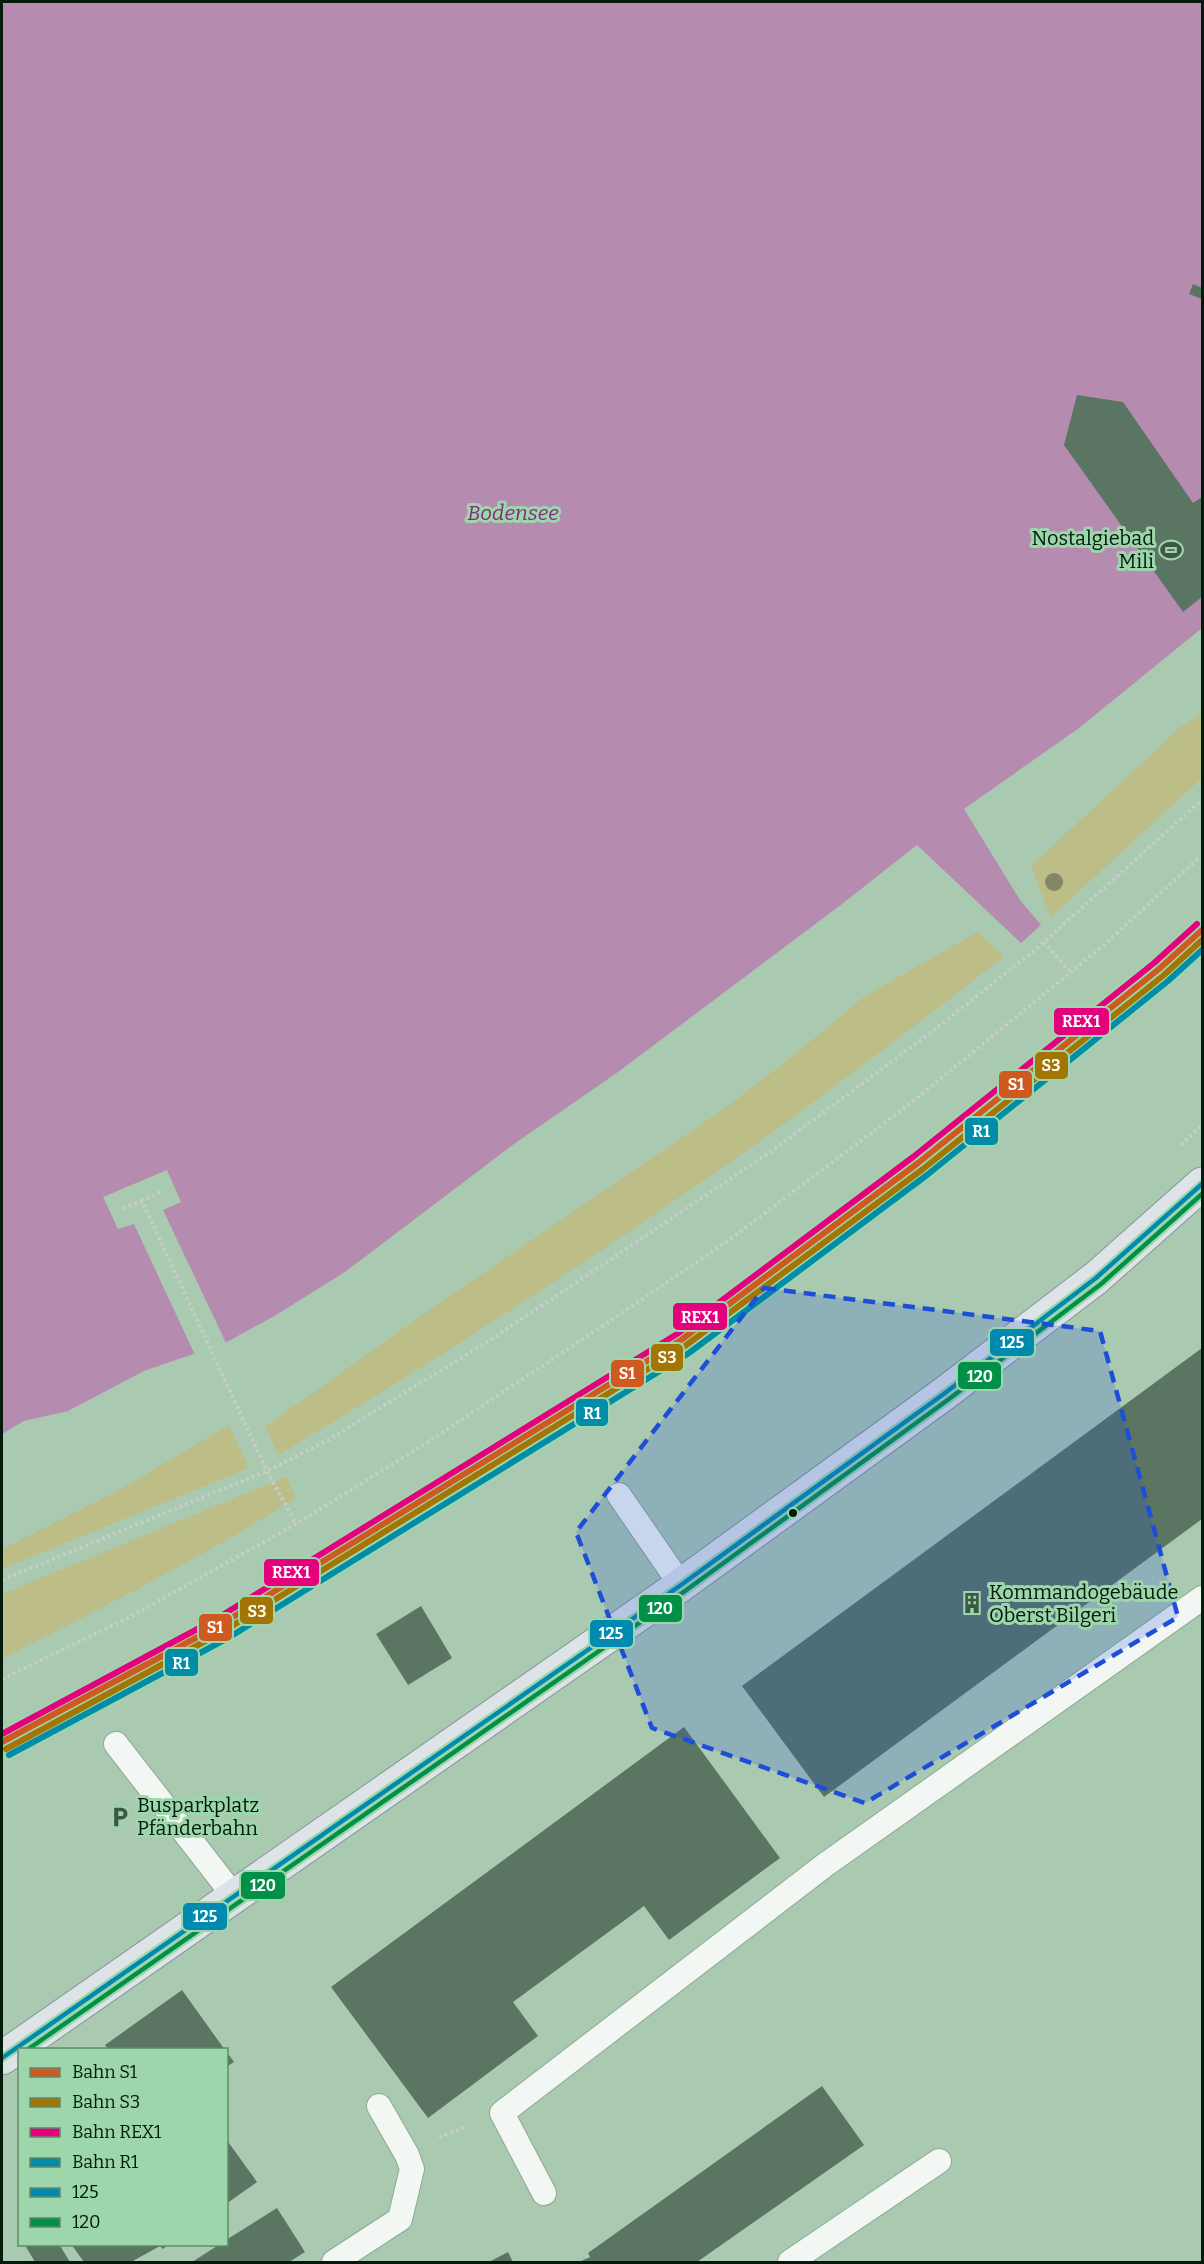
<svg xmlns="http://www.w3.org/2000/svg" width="1204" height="2264" font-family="Bitter,serif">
	<rect width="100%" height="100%" fill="#aac9b1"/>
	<!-- green -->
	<g fill="#bdbd87">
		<path d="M1202,713V778L1051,917L1031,866L1181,727Z"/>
		<path d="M978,932L1004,957C914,1026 824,1096 732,1161C584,1264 433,1363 278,1455L265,1427L435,1306L718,1113L788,1060L865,996Z"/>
		<path d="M229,1425L249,1468L2,1569V1549L121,1489Z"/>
		<path d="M286,1477L296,1498C201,1558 103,1608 2,1658V1594Z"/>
	</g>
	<!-- water -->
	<path fill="#b68bb0" d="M2,2H1202V628L1079,728L964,809L1020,900L1041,925L1021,943L917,845L842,904L618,1072L514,1144L345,1272L276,1315L225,1343L144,1371L68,1411L24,1421L2,1434Z"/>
	<!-- pier -->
	<path fill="#aac9b1" d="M167,1170L181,1202L163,1210L227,1345L196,1357L134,1224L118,1229L103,1197Z"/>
	<!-- building -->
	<g fill="#5b7563">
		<path d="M1193,284L1202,288V299L1189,294Z"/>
		<path d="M1077,395L1123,402L1193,503L1202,497V597L1183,612L1064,445Z"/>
		<path d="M1202,1348V1519L824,1797L742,1686Z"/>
		<path d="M421,1606L452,1658L408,1685L376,1634Z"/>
		<path d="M684,1727L780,1858L669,1940L644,1906L513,2002L538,2036L428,2118L331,1987Z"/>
		<path d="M182,1990L225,2050H109L105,2045Z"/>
		<path d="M226,2051L234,2062L226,2067Z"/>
		<path d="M822,2086L864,2145L697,2262H579L590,2257L588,2253Z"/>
		<path d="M226,2139L257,2182L226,2204Z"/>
		<path d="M277,2208L305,2252L289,2262H192L220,2244H226V2240Z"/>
		<path d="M29,2244H59L70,2262H35L26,2247Z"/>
		<path d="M71,2244H169L163,2249L160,2246L131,2262H84Z"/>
		<path d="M508,2252L513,2262H489Z"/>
	</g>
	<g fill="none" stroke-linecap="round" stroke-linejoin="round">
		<defs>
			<g id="service">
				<path d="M619,1495L681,1585"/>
				<path d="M116,1744L234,1896"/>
				<path d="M544,2193L502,2113L825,1865L1202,1598"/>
				<path d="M334,2262L400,2219L412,2169L407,2155L379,2106"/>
				<path d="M790,2262L939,2161"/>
			</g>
			<path id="primary" d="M2,2058L681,1585L945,1393L1096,1278L1202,1184"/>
		</defs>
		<!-- service casing -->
		<use href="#service" stroke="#8fa895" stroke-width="26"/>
		<!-- primary casing -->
		<use href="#primary" stroke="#849698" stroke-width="35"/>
		<!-- path -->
		<g stroke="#c4cec6" stroke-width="4" stroke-dasharray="3 3" stroke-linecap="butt">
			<path d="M1044,942L1071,973"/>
			<path d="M1181,1145L1202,1125"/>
			<path d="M160,1192L142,1201L267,1471L296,1524"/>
			<path d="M123,1208L142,1201"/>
			<path d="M2,1580L267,1471L328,1440L495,1337L769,1153L934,1030L1035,950L1202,800"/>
			<path d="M2,1679L128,1618L296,1524L425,1444L631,1307L729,1240L907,1106L1104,945L1202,855"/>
			<path d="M439,2137L466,2127"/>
		</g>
		<!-- service -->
		<use href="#service" stroke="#f2f7f3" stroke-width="24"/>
		<!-- primary -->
		<use href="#primary" stroke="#dde3e7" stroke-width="33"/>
		<defs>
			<path id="bus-1" d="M2,2058L681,1585L945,1393L1096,1278L1202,1184"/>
			<path id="bus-2" d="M27,2050L685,1591L949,1399L1101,1284L1202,1194"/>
		</defs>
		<!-- bus-1 casing -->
		<use href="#bus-1" stroke="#9dd6ab" stroke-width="9"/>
		<!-- bus-2 casing -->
		<use href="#bus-2" stroke="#9dd6ab" stroke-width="9"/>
		<!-- bus-1 -->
		<use href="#bus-1" stroke="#018ab0" stroke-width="4.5"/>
		<!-- bus-2 -->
		<use href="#bus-2" stroke="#029049" stroke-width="4.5"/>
		<defs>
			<path id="rail-1" d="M2,1742L220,1625L681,1340L918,1163L1159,969L1202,930"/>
			<path id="rail-2" d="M6,1749L224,1631L685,1346L923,1169L1164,975L1202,940"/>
			<path id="rail-3" d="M2,1734L216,1619L677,1334L913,1157L1154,963L1197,924"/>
			<path id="rail-4" d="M9,1755L228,1638L689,1353L927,1175L1168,981L1202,950"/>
		</defs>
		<!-- rail-1 casing -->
		<use href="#rail-1" stroke="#9dd6ab" stroke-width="10"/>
		<!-- rail-2 casing -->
		<use href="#rail-2" stroke="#9dd6ab" stroke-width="10"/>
		<!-- rail-3 casing -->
		<use href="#rail-3" stroke="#9dd6ab" stroke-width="10"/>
		<!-- rail-4 casing -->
		<use href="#rail-4" stroke="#9dd6ab" stroke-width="10"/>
		<!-- rail-1 -->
		<use href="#rail-1" stroke="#ce5a1f" stroke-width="6"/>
		<!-- rail-2 -->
		<use href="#rail-2" stroke="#a27504" stroke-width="6"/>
		<!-- rail-3 -->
		<use href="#rail-3" stroke="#e5007d" stroke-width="6"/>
		<!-- rail-4 -->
		<use href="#rail-4" stroke="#018ca7" stroke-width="6"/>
	</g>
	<!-- trees -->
	<circle fill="#828866" cx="1054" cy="882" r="9"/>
	<!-- marked area -->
	<path fill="#1d4ed8" fill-opacity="0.2" stroke="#1d4ed8" stroke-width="4.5" stroke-dasharray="12 8" stroke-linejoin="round" d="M764,1288L1100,1331L1178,1617L865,1803L652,1728L576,1532Z"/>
	<!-- icons -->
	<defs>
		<symbol id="stadium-bare" viewBox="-9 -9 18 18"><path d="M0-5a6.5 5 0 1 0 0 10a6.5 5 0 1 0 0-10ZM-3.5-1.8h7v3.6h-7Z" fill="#3e5745" stroke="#9dd6ab" stroke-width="2.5" paint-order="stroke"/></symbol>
		<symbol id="building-bare" viewBox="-9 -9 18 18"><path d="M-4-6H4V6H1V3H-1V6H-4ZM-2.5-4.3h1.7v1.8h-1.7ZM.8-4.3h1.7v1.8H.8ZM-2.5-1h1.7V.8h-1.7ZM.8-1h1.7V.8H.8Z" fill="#3e5745" stroke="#9dd6ab" stroke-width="2.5" paint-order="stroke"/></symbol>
		<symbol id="parking-bare" viewBox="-9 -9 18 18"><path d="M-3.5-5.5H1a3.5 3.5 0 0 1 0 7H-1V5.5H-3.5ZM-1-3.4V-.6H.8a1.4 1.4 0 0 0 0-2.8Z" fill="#3e5745" stroke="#9dd6ab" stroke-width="2.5" paint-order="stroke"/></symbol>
	</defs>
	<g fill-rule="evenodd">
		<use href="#stadium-bare" x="1156" y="535" width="30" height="30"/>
		<use href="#building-bare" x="957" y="1588" width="30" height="30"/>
		<use href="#parking-bare" x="105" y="1802" width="30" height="30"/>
	</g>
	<!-- markers -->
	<circle fill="#041a0b" stroke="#9dd6ab" stroke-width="2" cx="793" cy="1513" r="5"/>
	<g text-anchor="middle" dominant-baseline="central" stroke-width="6" stroke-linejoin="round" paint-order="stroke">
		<!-- poi labels -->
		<g font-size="20" fill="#041a0b" stroke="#9dd6ab" text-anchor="start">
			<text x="1154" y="538" text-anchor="end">Nostalgiebad<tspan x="1154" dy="23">Mili</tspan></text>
			<text x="989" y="1592">Kommandogebäude<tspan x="989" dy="23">Oberst Bilgeri</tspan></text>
			<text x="137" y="1805">Busparkplatz<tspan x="137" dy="23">Pfänderbahn</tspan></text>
		</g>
		<!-- water labels -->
		<g font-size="21" font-style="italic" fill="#862c7d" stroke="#9dd6ab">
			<text x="513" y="513">Bodensee</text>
		</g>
	</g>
	<g stroke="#9dd6ab" stroke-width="2">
		<rect x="1053" y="1007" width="57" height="29" rx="6" fill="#e5007d"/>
		<rect x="1034" y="1051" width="35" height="29" rx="6" fill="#a27504"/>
		<rect x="998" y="1070" width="35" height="29" rx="6" fill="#ce5a1f"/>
		<rect x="964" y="1117" width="35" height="29" rx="6" fill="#018ca7"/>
		<rect x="672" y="1302" width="56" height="29" rx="6" fill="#e5007d"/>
		<rect x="989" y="1328" width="46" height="29" rx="6" fill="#018ab0"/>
		<rect x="650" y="1343" width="34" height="29" rx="6" fill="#a27504"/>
		<rect x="610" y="1359" width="35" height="29" rx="6" fill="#ce5a1f"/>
		<rect x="957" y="1361" width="45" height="29" rx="6" fill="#029049"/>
		<rect x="575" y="1398" width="34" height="29" rx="6" fill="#018ca7"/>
		<rect x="263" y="1558" width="57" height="29" rx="6" fill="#e5007d"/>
		<rect x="638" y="1594" width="45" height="29" rx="6" fill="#029049"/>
		<rect x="239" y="1596" width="35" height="29" rx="6" fill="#a27504"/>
		<rect x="198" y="1613" width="35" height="29" rx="6" fill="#ce5a1f"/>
		<rect x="589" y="1619" width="45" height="29" rx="6" fill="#018ab0"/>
		<rect x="164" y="1648" width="35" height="29" rx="6" fill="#018ca7"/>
		<rect x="240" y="1871" width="46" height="29" rx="6" fill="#029049"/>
		<rect x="182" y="1902" width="46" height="29" rx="6" fill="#018ab0"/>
	</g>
	<g font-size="16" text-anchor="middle" font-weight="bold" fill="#fff">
		<text x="1081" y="1027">REX1</text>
		<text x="1051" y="1071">S3</text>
		<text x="1016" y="1090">S1</text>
		<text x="981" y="1137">R1</text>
		<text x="700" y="1323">REX1</text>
		<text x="1012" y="1348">125</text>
		<text x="667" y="1363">S3</text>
		<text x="627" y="1379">S1</text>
		<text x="980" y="1382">120</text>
		<text x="592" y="1419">R1</text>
		<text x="291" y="1578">REX1</text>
		<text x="660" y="1614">120</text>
		<text x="257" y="1617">S3</text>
		<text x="215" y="1633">S1</text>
		<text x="611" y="1639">125</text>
		<text x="181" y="1669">R1</text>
		<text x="263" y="1891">120</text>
		<text x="205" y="1922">125</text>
	</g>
	<!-- border -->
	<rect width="1204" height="2264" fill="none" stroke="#041a0b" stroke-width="6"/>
	<!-- legend -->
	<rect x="18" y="2048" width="210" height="198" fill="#9dd6ab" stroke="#608b6b" stroke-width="1.5"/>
	<rect x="30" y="2068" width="30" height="9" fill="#ce5a1f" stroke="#608b6b" stroke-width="1.5"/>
	<text x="72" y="2078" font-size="18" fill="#041a0b">Bahn S1</text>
	<rect x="30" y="2098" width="30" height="9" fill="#a27504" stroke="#608b6b" stroke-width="1.5"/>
	<text x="72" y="2108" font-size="18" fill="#041a0b">Bahn S3</text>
	<rect x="30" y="2128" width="30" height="9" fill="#e5007d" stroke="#608b6b" stroke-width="1.5"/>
	<text x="72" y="2138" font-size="18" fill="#041a0b">Bahn REX1</text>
	<rect x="30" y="2158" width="30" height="9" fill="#018ca7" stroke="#608b6b" stroke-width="1.5"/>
	<text x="72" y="2168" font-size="18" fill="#041a0b">Bahn R1</text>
	<rect x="30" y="2188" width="30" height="9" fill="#018ab0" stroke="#608b6b" stroke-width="1.5"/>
	<text x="72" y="2198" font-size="18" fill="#041a0b">125</text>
	<rect x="30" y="2218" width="30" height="9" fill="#029049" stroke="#608b6b" stroke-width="1.5"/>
	<text x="72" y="2228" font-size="18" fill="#041a0b">120</text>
</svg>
